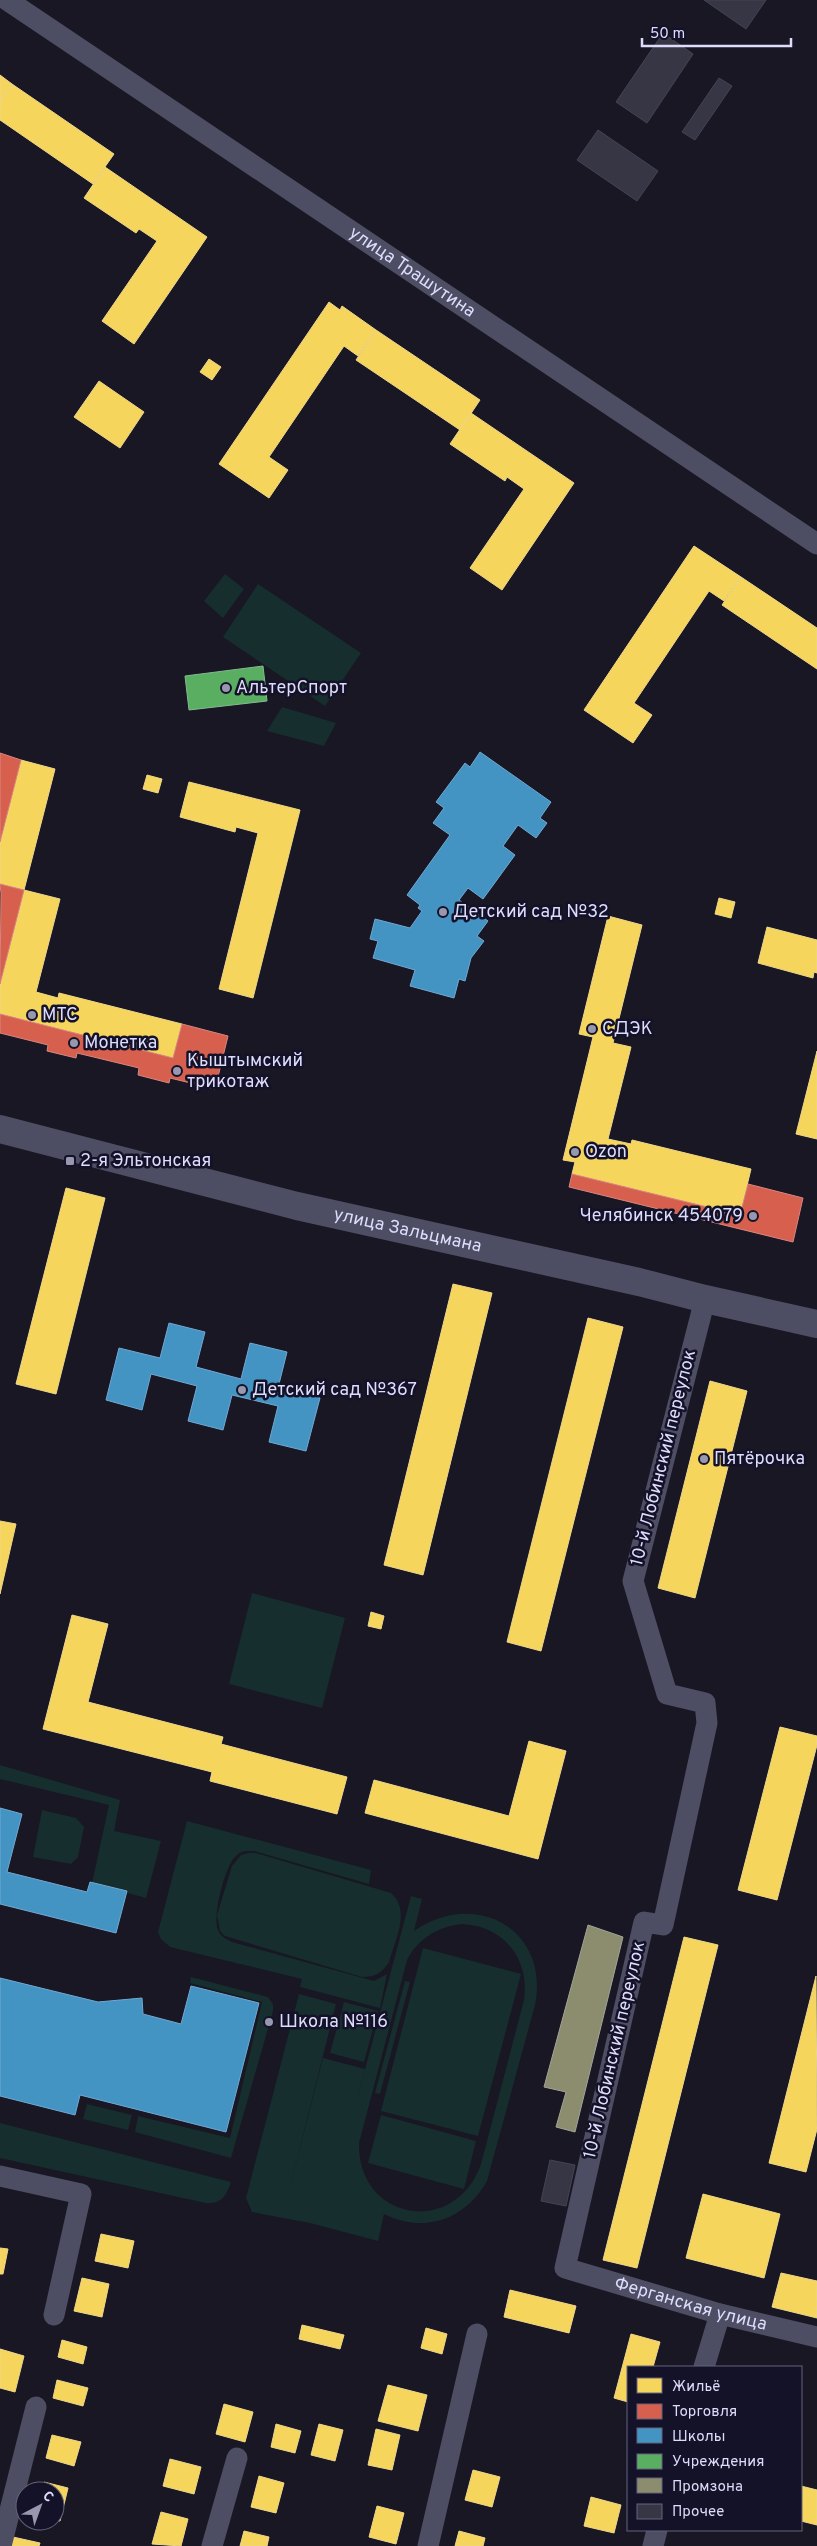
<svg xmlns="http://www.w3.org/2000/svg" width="817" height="2546" font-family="Overpass,sans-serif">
	<rect width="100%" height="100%" fill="#181723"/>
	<!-- green -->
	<g fill="#162e2d" fill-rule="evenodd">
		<path d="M225,574L244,589L223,618L204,601Z"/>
		<path d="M258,584L361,653L325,706L223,637Z"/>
		<path d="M282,707L336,723L324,746L267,731Z"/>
		<path d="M252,1593L345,1618L322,1708L229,1684Z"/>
		<path d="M0,1765L120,1800L114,1831L161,1841L146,1898L92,1883L109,1805L0,1779Z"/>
		<path d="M42,1810L76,1818L84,1827L78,1857L71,1864L33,1857Z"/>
		<path d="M187,1821L371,1870L369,1884L254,1851C247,1851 242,1850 236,1856C225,1865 212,1917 218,1930C220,1936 226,1939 232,1942L374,1981L387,1974L380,2008L300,1987L302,1979L170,1947L161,1939L158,1932Z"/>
		<path d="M248,1853H256L391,1893C411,1910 395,1941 389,1962C382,1973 375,1977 362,1977L225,1936L220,1931L217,1915L232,1866L241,1855Z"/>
		<path d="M411,1896L422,1899L414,1931C476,1888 550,1930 535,2005L487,2181C465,2220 424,2234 384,2214L378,2241L310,2223L252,2212L246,2198L299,1994L336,2004L290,2187L323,2058L365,2069L354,2111ZM462,1924C504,1926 530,1959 524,2000L481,2164C455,2238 357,2221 359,2143L407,1960C419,1938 437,1927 462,1924Z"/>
		<path d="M423,1948L521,1974L478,2136L381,2111Z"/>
		<path d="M191,1977L268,1997L273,2004V2011L231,2158L135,2132L138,2116L230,2138L262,2002L190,1983Z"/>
		<path d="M405,1981L410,1982L380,2094L375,2093Z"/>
		<path d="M344,2002L378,2011L364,2062L330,2053Z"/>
		<path d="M87,2104L132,2115L128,2130L83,2119Z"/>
		<path d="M381,2115L476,2141L464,2189L368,2163Z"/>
		<path d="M0,2123L231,2182C226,2196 222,2204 206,2203L0,2158Z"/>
	</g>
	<!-- homes -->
	<g fill="#f6d55c" stroke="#eed78c">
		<path d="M0,75L12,84L0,101Z"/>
		<path d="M12,84L114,154L93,184L0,120V101Z"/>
		<path d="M105,167L207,237L134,344L102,321L157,241L139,229L136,233L84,198Z"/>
		<path d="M329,302L340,310L342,306L376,330L358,356L344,346L269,457L288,470L269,498L219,464Z"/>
		<path d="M376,330L480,400L460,430L356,360Z"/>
		<path d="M209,359L221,367L212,380L200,372Z"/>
		<path d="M99,381L144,412L120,448L74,417Z"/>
		<path d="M471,413L574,483L502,590L470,568L524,489L507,477L505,481L450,444Z"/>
		<path d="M694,546L741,577L724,601L709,591L634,703L652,715L633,743L584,710Z"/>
		<path d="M741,577L817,628V669L722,605Z"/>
		<path d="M21,760L55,769L24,890L0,884V842Z"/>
		<path d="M147,775L162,779L158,793L143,789Z"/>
		<path d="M189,782L300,810L253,998L219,989L258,833L236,827L235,832L180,817Z"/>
		<path d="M24,890L60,899L36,992L58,998L59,993L182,1024L173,1058L0,1014V984Z"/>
		<path d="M719,898L735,902L731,918L715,914Z"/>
		<path d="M608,916L642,925L613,1043L631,1047L608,1139L631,1144L632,1140L751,1169L740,1215L572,1174L575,1162L563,1160L593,1037L579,1034Z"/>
		<path d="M767,927L817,940V973L814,972L813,978L758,963Z"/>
		<path d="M817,1051V1139L796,1134Z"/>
		<path d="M66,1188L105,1198L56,1394L16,1384Z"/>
		<path d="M453,1284L492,1293L423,1575L384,1565Z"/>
		<path d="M588,1318L623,1327L541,1651L507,1642Z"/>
		<path d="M710,1381L747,1391L695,1598L658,1588Z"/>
		<path d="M0,1521L16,1524L0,1594Z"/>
		<path d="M371,1612L384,1616L381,1629L368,1626Z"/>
		<path d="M72,1615L108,1624L88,1702L223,1737L221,1744L347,1777L337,1814L210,1781L212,1772L43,1729Z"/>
		<path d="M780,1727L817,1736V1745L777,1900L738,1890Z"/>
		<path d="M529,1741L566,1751L538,1859L365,1813L374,1780L509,1816Z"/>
		<path d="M684,1937L718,1945L637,2268L603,2260Z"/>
		<path d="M816,1976L817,2129L806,2172L769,2163Z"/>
		<path d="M703,2194L780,2214L764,2278L686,2258Z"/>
		<path d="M101,2234L134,2241L128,2268L95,2261Z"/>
		<path d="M0,2248L8,2249L3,2274H0Z"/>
		<path d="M781,2273L817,2281V2318L772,2307Z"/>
		<path d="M82,2278L109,2284L102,2317L74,2311Z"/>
		<path d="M510,2290L576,2306L569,2333L504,2317Z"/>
		<path d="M302,2325L344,2335L340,2349L299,2339Z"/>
		<path d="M426,2328L447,2334L442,2354L421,2348Z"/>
		<path d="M631,2334L660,2342L653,2367H628V2402L614,2398Z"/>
		<path d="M62,2340L87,2347L83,2364L58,2357Z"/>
		<path d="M0,2349L24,2356L15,2392L0,2388Z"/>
		<path d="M57,2380L88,2388L83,2406L53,2398Z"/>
		<path d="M388,2385L427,2395L418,2431L378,2421Z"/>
		<path d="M224,2404L253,2412L245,2442L216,2434Z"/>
		<path d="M276,2424L301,2431L295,2453L271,2447Z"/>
		<path d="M319,2424L343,2430L335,2461L311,2455Z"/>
		<path d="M376,2429L400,2435L392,2470L368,2465Z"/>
		<path d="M52,2435L81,2442L74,2466L46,2458Z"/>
		<path d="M170,2459L201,2467L194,2494L163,2486Z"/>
		<path d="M473,2470L500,2477L492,2507L465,2500Z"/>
		<path d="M259,2476L284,2483L276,2513L251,2507Z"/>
		<path d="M44,2482L68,2488L60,2521L55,2520V2491H42Z"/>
		<path d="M801,2486L817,2490V2525L801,2521Z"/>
		<path d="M591,2497L621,2505L614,2533L584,2526Z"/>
		<path d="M377,2506L404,2513L396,2544L369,2537Z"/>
		<path d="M161,2512L188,2519L181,2546L152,2544Z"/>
		<path d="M244,2531L269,2537L267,2546H240Z"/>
		<path d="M459,2531L485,2538L483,2546H455Z"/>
		<path d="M13,2537L40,2543L39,2546H11Z"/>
	</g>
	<!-- shops -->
	<g fill="#d6604d" stroke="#d88582">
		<path d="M0,753L21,760L0,842Z"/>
		<path d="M0,884L24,890L0,984L1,893Z"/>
		<path d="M0,1014L173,1058L182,1024L228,1036L215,1089L170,1078L169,1083L138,1075L139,1068L77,1053L76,1058L47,1051L48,1045L0,1033Z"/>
		<path d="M572,1174L740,1215L748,1184L803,1198L793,1242L569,1187Z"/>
	</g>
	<!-- schools -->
	<g fill="#4393c3" stroke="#71a9d4">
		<path d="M480,752L551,802L540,818L547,823L536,838L518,825L503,846L515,855L483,899L468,888L459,900L488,921L477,936L484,941L471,958L465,981L459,979L454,998L410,986L415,970L373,958L378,941L370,939L375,919L410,928L422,911L418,908L420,905L407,895L450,835L433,823L444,808L436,802L465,763L470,767Z"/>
		<path d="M169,1323L205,1332L196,1367L241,1379L250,1343L287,1352L278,1388L320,1398L306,1451L269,1442L278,1406L232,1395L223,1430L188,1421L197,1386L151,1374L142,1410L106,1400L119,1348L160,1358Z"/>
		<path d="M0,1808L22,1814L7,1872L87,1892L90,1882L127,1891L116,1933L0,1904Z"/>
		<path d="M0,1978L98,2002L142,1998L143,2014L181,2024L191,1986L259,2003L226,2132L80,2095L75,2115L0,2096Z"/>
	</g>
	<!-- public -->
	<path fill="#5aae61" stroke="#81bc90" d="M263,666L267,701L189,710L185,676Z"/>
	<!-- industry -->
	<path fill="#8c8c6e" stroke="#a4a499" d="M588,1925L623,1937L575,2132L556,2127L566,2092L544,2087Z"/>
	<!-- building -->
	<g fill="#373644" stroke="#454356">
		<path d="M704,0H766L746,29Z"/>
		<path d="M663,33L693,54L647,123L616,102Z"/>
		<path d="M719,78L732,86L695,140L682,132Z"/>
		<path d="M598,130L658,171L637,201L577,160Z"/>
		<path d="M550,2160L575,2165L566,2206L541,2201Z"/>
	</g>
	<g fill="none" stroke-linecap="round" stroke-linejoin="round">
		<!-- minor -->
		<g stroke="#4d4d63" stroke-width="21">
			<path id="s1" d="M7,0L817,544"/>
			<path id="s2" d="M705,1299L633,1581L667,1694L705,1703L707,1723L663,1925L644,1922L565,2268L720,2314L817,2337"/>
			<path d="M0,2176L81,2194L54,2315"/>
			<path d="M704,2367L720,2314"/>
			<path d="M1,2546L36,2407"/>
			<path d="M212,2546L237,2458"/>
			<path d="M428,2546L477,2334"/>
			<path d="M653,2546L657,2530"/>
		</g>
		<!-- tertiary -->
		<path stroke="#4d4d63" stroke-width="28" id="s3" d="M0,1129L297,1206L639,1282L705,1299L817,1324"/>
	</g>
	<!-- markers -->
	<g fill="#9897b0" stroke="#141228" stroke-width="2">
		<circle cx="226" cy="688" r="5"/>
		<circle cx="443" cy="912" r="5"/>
		<circle cx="32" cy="1015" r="5"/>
		<circle cx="592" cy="1029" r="5"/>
		<circle cx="74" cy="1043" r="5"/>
		<circle cx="177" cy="1071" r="5"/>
		<circle cx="575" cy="1152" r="5"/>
		<rect x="65" y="1156" width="10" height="10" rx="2.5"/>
		<circle cx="753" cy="1216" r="5"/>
		<circle cx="242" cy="1390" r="5"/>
		<circle cx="704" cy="1459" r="5"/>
		<circle cx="269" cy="2022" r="5"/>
	</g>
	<g text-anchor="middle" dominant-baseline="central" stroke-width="5" stroke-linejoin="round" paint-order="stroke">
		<!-- street labels -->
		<g font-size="18" fill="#dddcfc" stroke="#141228">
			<text stroke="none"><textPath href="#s1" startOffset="488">улица Трашутина</textPath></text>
			<text stroke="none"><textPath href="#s3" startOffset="420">улица Зальцмана</textPath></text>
			<text transform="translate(664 1458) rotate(-76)">10-й Лобинский переулок</text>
			<text transform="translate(615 2050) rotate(-77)">10-й Лобинский переулок</text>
			<text stroke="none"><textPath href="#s2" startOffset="1180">Ферганская улица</textPath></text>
		</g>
		<!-- poi labels -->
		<g font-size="18" fill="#dddcfc" stroke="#141228" text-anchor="start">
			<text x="236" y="688">АльтерСпорт</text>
			<text x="453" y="912">Детский сад №32</text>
			<text x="42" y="1015">МТС</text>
			<text x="602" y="1029">СДЭК</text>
			<text x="84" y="1043">Монетка</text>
			<text x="187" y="1061">Кыштымский<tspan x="187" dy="21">трикотаж</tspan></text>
			<text x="585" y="1152">Ozon</text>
			<text x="80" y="1161">2-я Эльтонская</text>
			<text x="743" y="1216" text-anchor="end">Челябинск 454079</text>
			<text x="252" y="1390">Детский сад №367</text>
			<text x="714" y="1459">Пятёрочка</text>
			<text x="279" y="2022">Школа №116</text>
		</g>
	</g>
	<!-- legend -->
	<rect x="627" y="2366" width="175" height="165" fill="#141228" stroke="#64637d"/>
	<rect x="637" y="2378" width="25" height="15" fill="#f6d55c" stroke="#64637d"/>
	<text x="672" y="2391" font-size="15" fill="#dddcfc">Жильё</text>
	<rect x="637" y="2404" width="25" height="15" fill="#d6604d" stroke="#64637d"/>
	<text x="672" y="2416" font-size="15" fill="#dddcfc">Торговля</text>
	<rect x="637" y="2428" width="25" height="15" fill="#4393c3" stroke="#64637d"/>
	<text x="672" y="2441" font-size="15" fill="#dddcfc">Школы</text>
	<rect x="637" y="2454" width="25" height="15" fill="#5aae61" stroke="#64637d"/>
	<text x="672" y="2466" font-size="15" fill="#dddcfc">Учреждения</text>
	<rect x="637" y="2478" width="25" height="15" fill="#8c8c6e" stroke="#64637d"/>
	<text x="672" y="2491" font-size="15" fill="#dddcfc">Промзона</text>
	<rect x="637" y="2504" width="25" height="15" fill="#373644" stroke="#64637d"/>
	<text x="672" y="2516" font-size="15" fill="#dddcfc">Прочее</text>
	<!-- north arrow -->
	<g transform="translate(40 2506) rotate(41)"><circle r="24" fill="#141228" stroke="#64637d"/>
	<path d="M0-4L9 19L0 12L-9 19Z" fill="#9897b0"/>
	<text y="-8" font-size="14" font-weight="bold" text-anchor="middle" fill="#dddcfc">С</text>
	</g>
	<!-- scale -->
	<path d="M642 38v8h149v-8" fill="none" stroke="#dddcfc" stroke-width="2.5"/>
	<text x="650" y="38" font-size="15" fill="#dddcfc" stroke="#141228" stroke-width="4" paint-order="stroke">50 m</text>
</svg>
